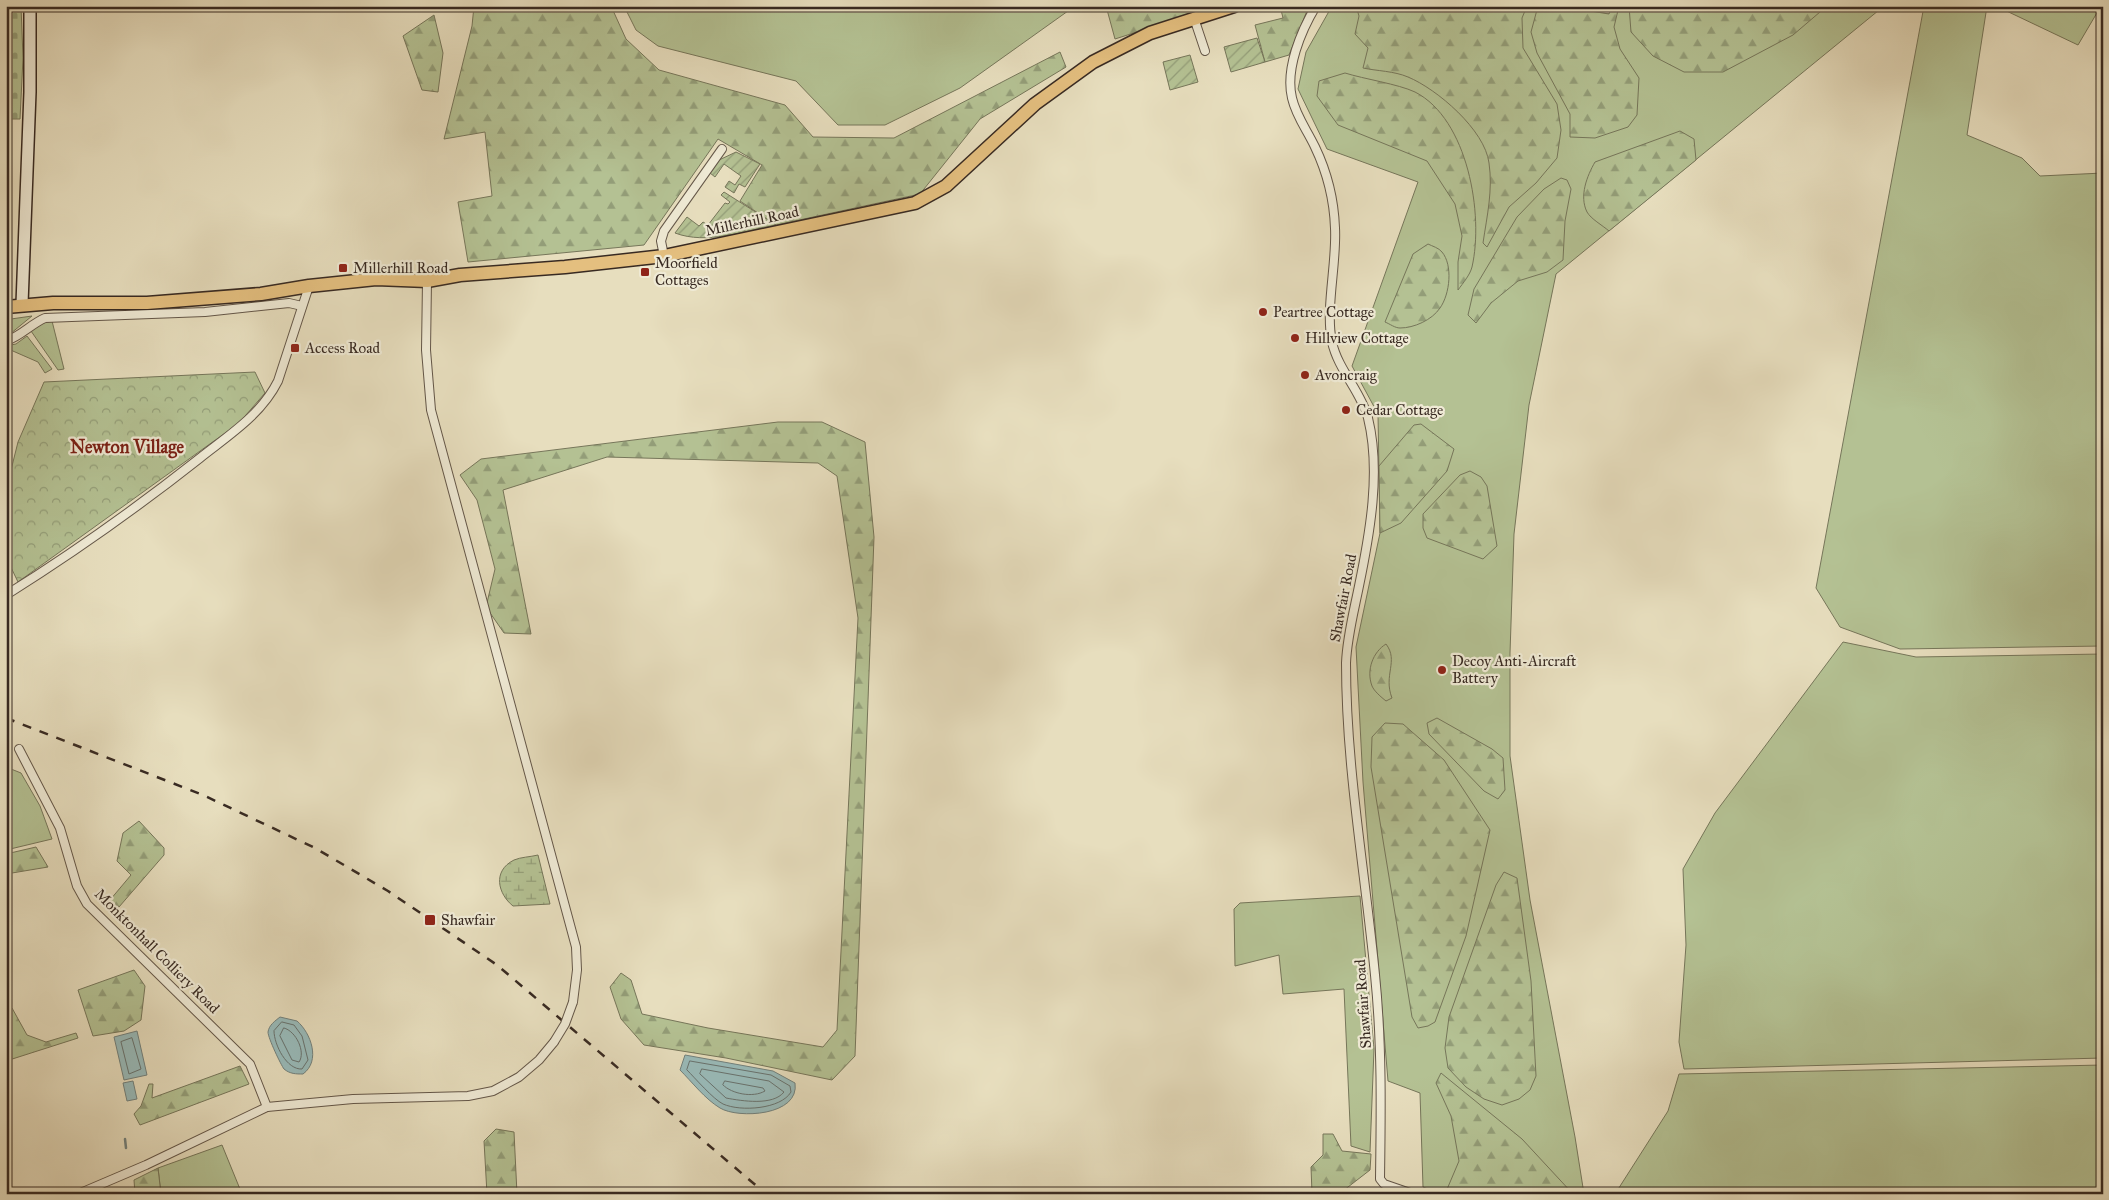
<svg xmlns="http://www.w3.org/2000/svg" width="2109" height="1200" font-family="'IM FELL Great Primer',serif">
	<defs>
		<pattern id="forest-firs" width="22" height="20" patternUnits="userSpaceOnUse" patternTransform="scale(1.25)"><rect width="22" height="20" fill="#b4c193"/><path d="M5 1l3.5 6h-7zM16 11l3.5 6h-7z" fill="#939d78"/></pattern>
		<pattern id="wetland-marsh" width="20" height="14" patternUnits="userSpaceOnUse" patternTransform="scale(1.25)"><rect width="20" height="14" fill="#b4c193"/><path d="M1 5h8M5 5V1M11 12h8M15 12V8" fill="none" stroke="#939d78"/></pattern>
		<pattern id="cemetery-stones" width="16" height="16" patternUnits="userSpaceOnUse" patternTransform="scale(1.25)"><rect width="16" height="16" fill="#b4c193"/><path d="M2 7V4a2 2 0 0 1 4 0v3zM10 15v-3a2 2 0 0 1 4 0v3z" fill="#939d78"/></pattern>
		<pattern id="park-crowns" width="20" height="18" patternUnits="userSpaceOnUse" patternTransform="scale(1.25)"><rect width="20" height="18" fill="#b4c193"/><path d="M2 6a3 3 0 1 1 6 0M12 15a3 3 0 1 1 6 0" fill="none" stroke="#939d78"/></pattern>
		<pattern id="garden-furrows" width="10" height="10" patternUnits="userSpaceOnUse" patternTransform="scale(1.25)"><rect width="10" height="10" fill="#b4c193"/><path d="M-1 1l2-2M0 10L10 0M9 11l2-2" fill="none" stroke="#939d78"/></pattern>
	</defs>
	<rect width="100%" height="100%" fill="#e7debe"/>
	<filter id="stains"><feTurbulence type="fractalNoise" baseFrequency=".004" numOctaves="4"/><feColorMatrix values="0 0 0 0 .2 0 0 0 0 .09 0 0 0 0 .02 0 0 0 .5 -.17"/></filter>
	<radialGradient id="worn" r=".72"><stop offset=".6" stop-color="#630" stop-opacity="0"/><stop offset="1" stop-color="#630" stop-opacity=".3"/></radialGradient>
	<!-- grass -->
	<g fill="#b4c193" stroke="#76765a">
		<path d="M624,6H1075L960,88L885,125H838L796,81L658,46L636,30Z"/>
		<path d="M1332,6H1559L1609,14L1612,6H1884L1556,274L1529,405L1514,534L1510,653V756L1530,900L1575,1137L1584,1194H1441L1423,1187L1420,1093L1388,1081L1363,782L1356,647L1380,533L1378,414L1352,366L1418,182L1327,149L1298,89L1306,52Z"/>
		<path d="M1924,6H1987L1967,135L2022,158L2040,176L2103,173V646L1900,649L1840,627L1816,588Z"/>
		<path d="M1996,6H2101L2078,45Z"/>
		<path d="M32,316L10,334H6V322L11,319Z"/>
		<path d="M52,321L64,369L58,370L31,331L43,323Z"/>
		<path d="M27,336L52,369L45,373L38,362L6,348V346L16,344Z"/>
		<path d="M1843,642L1916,657L2103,654V1058L1684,1069L1679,1042L1686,945L1683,869L1715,813Z"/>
		<path d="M6,767L21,773L40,806L52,839L6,850Z"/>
		<path d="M1360,896L1374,1049L1370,1152L1351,1146L1344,989L1283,994L1279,955L1235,966L1234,909L1240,903Z"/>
		<path d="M2103,1065V1194H1615L1668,1111L1679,1074Z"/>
		<path d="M222,1145L242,1194H161L158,1168Z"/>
	</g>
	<!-- forest -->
	<g fill="url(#forest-firs)" stroke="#76765a">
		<path d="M474,6H611L626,39L659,70L785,105L813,137L894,138L1060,52L1066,67L980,119L920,194L776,225L740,201L762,165L718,139L644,245L468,262L458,202L492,196L485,132L444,139L472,26Z"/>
		<path d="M1106,6H1218L1115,39Z"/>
		<path d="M1280,6H1309L1289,55L1265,62L1255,25L1283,18Z"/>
		<path d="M1356,6H1527L1522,18L1523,48L1557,104L1561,130L1557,158L1536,183L1509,207L1487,247L1483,243C1487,216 1493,190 1489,163C1485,130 1437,89 1408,77C1394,71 1377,71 1363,68L1368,48L1355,34L1359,16Z"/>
		<path d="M1538,6H1559L1609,14L1612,6H1619L1614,27L1620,49L1639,78L1637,115L1628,127L1595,138L1570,137V114L1537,53L1531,32Z"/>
		<path d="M1629,6H1827L1793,35L1723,72H1684L1653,56L1631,32Z"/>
		<path d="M434,15L443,53L438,92L422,90L403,36Z"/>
		<path d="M1345,73C1364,79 1398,84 1415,92C1468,119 1484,215 1472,267C1470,275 1463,283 1458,290V262L1462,236L1455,204L1427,161L1338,125L1317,96L1319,81Z"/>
		<path d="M1680,131L1694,139L1696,160L1609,231C1602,225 1591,219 1587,212C1579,196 1587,176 1595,162Z"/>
		<path d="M1561,178L1567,180L1571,189L1565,221L1563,260L1547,272L1518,281L1491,303L1476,323L1468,315L1474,289L1517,217L1544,189Z"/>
		<path d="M1428,244C1432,246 1439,248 1442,252C1453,265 1450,294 1440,308C1432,320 1414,328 1400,328C1395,328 1390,324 1385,322L1413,254Z"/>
		<path d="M778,422H822L865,442L874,537L855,1056L832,1080L726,1058L644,1045L621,1019L610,987L621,973L631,980L642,1014L708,1028L823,1047L837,1030L858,618L837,476L818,463L607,457L503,490L531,634L504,633L486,607L495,569L477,500L460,475L481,459Z"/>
		<path d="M1421,424L1454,449L1447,471L1401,523L1380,533L1379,466L1414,425Z"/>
		<path d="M1470,471L1481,477L1487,486L1497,546L1483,559L1427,538L1423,528V514L1460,475Z"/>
		<path d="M1386,644C1399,661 1383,675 1392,698L1386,701C1381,697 1374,691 1372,686C1366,670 1373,652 1386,644Z"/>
		<path d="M1437,718L1492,749L1503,758L1505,790L1498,799L1484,791L1429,734L1427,723Z"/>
		<path d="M1385,723L1403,724L1444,760L1490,830L1466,936L1435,1022L1428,1026L1418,1028L1412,1017L1371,767L1372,737Z"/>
		<path d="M139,821L164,848V855L119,907L111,906L110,900L131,875L117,861L123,833Z"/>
		<path d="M36,847L48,867L6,874V854Z"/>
		<path d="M1504,872L1517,878L1531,981L1536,1076L1530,1090L1519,1099L1502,1105L1484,1099L1466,1087L1448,1068L1445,1048L1449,1017L1496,885Z"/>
		<path d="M134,970L145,986L141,1020L124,1031L93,1036L78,990Z"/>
		<path d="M12,1008L27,1035L46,1042L76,1033L78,1038L6,1061V1017Z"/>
		<path d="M240,1066L249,1084L140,1125L134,1114L141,1106L149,1084H153L152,1098Z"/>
		<path d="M1441,1073L1522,1139L1573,1194H1445L1459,1161L1451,1116L1436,1083Z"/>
		<path d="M496,1129L514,1132L517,1194H487L484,1141Z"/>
		<path d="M1323,1134H1333L1342,1151L1371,1154L1370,1170L1339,1194L1312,1193L1311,1167L1323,1155Z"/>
		<path d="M158,1168L161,1194H135L134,1180Z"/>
	</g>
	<!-- wetland -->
	<path fill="url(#wetland-marsh)" stroke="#76765a" d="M538,855L550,904L513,906C498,894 492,871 514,860C521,857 530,857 538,855Z"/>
	<!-- cemetery -->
	<path fill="url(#cemetery-stones)" stroke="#76765a" d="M6,6H21L23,58L20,119H6Z"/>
	<!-- park -->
	<path fill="url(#park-crowns)" stroke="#76765a" d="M255,372L265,393L239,423L18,582L6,557V490L18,442L44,382Z"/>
	<!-- garden -->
	<g fill="url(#garden-furrows)" stroke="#76765a">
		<path d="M1257,38L1265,62L1231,72L1224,47Z"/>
		<path d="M1190,55L1198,82L1170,90L1163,62Z"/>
		<path d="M736,152L760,164L745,187L739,184L734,193L725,187L729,181L735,185L741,176L724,164L715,177L710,173L719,160Z"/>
		<path d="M724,192L776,225C743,231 707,245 675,233L687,217L699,226L703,222L708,225L725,203L728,204L730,202L721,195Z"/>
	</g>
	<!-- water -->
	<g fill="#99bbba" stroke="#72817d">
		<path d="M280,1017L297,1021C311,1033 321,1061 303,1074C296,1074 290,1074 284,1069C281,1065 268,1038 268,1032C269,1025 275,1021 280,1017Z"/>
		<path d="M137,1031L147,1075L124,1080L114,1037Z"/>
		<path d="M685,1055L773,1071L795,1083C800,1116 738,1119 720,1108C705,1099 692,1082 680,1070Z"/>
		<path d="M133,1081L137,1099L127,1101L123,1083Z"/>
	</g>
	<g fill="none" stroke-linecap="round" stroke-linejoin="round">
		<!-- shore -->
		<g stroke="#68726e" stroke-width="1">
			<path d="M282,1022L294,1025L302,1036L308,1060L302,1069C287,1070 274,1045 274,1031Z"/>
			<path d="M284,1028C296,1031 306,1052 299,1062L292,1060L280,1036Z"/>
			<path d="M132,1038L141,1069L129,1074L121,1042Z"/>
			<path d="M690,1061L771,1075L790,1086L791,1092C781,1109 741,1112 723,1104C713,1099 695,1078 687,1070Z"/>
			<path d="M702,1069L769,1081L784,1092C773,1106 742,1101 726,1098L700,1074Z"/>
			<path d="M725,1081L763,1088L765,1091C753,1098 732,1094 723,1085Z"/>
		</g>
		<!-- stream -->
		<path stroke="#72817d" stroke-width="2.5" d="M125,1139L126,1148"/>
		<defs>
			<g id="street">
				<path d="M1316,6C1301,31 1285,69 1292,98C1296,116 1307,130 1315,147C1327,172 1334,200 1335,228C1337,263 1325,309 1332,342C1338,370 1361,391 1368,418C1381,471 1370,533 1359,586C1354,611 1347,637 1346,663C1346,767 1365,871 1375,975C1382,1043 1381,1111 1380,1179L1384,1184L1413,1194"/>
				<path d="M1194,18L1205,51"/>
				<path d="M664,256L661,241L664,231L722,149"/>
				<path d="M427,281L426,350L431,410L576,947L577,970L573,1002"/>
				<path d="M6,341C21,336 31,324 45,318L205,312L289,303L302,306"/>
				<path d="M6,595C73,553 138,507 200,458C229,435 261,415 278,381L309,286"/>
				<path d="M19,749L60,828L77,886L87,904L250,1064L267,1107"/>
				<path d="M78,1194L146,1165L267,1107L353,1099L468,1096L493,1091L519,1077L539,1060L554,1042"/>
			</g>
			<path id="secondary" d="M22,304L30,92V6"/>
			<path id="primary" d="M6,307L53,303H147L261,294L309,286L376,279L427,281L460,275L565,267L664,256L915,203L946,186L1035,104L1093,62L1150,33L1234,6"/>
		</defs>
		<!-- street casing -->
		<use href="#street" stroke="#645749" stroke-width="10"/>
		<!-- secondary casing -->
		<use href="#secondary" stroke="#382a22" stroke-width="14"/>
		<!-- primary casing -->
		<use href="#primary" stroke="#382a22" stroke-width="15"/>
		<!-- street -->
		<use href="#street" stroke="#efead5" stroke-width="8"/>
		<!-- secondary -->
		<use href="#secondary" stroke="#efead5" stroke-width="11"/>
		<!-- primary -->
		<use href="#primary" stroke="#e4bf7f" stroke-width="12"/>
		<!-- rail -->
		<path stroke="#382a22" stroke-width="2.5" stroke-dasharray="9 9" stroke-linecap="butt" d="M6,718L203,795L315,848L388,891L497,965L766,1194"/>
		<defs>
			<path id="street-bridge" d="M554,1042L565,1024L573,1002"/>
		</defs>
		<!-- street-bridge casing -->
		<use href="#street-bridge" stroke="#645749" stroke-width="10" stroke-linecap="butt"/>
		<!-- street-bridge -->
		<use href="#street-bridge" stroke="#efead5" stroke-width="8"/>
	</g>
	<!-- markers -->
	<g fill="#8f2418" stroke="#efead5" stroke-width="2">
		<rect x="338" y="263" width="10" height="10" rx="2.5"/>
		<rect x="640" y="267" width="10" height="10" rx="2.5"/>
		<circle cx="1263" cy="312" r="5"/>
		<circle cx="1295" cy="338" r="5"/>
		<rect x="290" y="343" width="10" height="10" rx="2.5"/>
		<circle cx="1305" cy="375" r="5"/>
		<circle cx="1346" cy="410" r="5"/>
		<circle cx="1442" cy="670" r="5"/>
		<rect x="424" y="914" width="12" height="12" rx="2.5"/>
	</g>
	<g text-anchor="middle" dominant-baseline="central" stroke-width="4.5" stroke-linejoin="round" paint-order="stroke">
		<!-- street labels -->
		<g font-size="15" fill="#382a22" stroke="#efead5">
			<text transform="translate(752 221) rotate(-12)">Millerhill Road</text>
			<text transform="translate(1343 598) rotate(-79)">Shawfair Road</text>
			<text transform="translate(157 951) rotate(45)">Monktonhall Colliery Road</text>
			<text transform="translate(1363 1004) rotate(-94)">Shawfair Road</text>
		</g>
		<!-- poi labels -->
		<g font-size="15" fill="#382a22" stroke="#efead5" text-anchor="start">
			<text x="655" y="263">Moorfield<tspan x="655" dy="17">Cottages</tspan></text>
			<text x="353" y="268">Millerhill Road</text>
			<text x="1273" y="312">Peartree Cottage</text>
			<text x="1305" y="338">Hillview Cottage</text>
			<text x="305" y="348">Access Road</text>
			<text x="1315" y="375">Avoncraig</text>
			<text x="1356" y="410">Cedar Cottage</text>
			<text x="1452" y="661">Decoy Anti-Aircraft<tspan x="1452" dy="17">Battery</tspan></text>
			<text x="441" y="920">Shawfair</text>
		</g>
		<!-- quarter labels -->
		<g font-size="18" font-weight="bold" fill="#7a1f14" stroke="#efead5">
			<text x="127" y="447">Newton Village</text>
		</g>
	</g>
	<!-- margin -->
	<rect width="2109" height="1200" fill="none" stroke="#e7debe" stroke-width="25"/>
	<rect x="8" y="8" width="2094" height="1185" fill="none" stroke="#382a22" stroke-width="2.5"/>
	<rect x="12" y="12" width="2084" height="1175" fill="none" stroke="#382a22"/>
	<rect width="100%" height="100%" filter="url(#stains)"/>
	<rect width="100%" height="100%" fill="url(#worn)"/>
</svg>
